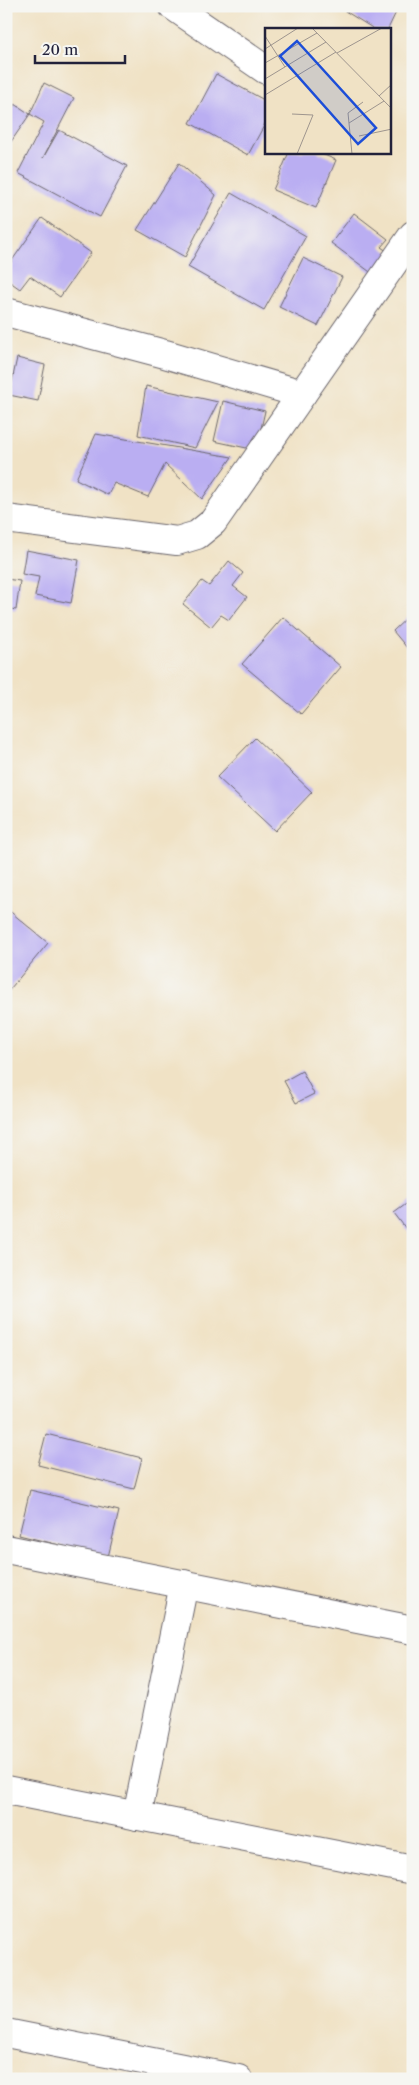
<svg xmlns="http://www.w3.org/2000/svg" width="419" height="2085" font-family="'Libre Caslon Text',serif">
	<rect width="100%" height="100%" fill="#f6f6f2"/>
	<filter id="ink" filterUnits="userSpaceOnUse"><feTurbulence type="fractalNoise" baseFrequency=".02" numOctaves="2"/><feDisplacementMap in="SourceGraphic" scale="10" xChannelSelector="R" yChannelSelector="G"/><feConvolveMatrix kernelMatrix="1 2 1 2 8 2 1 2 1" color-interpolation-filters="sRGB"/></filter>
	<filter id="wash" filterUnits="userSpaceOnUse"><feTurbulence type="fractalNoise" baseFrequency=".0096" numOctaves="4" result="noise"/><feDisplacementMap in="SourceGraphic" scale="20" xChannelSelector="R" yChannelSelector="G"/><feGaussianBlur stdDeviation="1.12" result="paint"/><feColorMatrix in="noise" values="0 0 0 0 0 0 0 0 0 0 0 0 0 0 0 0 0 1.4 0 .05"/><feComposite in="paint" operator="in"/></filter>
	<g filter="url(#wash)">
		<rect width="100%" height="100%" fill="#f0e2c5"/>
		<g id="blocks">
			<!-- building -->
			<g fill="#baaef2">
				<path d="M337,6H399L388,29H374Z"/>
				<path d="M216,74L266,101V122L248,155L190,123Z"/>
				<path d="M44,83L74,98L43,158L59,130L127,166L100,217L18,173L44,122L30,114L6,149V116L15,104L30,114Z"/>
				<path d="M289,152H317L336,160L316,208L273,190Z"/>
				<path d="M179,163L216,195L185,257L137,230Z"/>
				<path d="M231,193L306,236L264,310L188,267Z"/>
				<path d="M354,213L388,239L381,247L397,258L381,280L331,243Z"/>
				<path d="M42,218L91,253L60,297L30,276L20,289L6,279V269Z"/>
				<path d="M303,258L342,277L318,326L279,307Z"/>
				<path d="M17,358L45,365L38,401L9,395Z"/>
				<path d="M146,386L218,402L195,448L138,435Z"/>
				<path d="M223,401L265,411L256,450L214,441Z"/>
				<path d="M96,434L232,457L202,499L165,464L148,497L114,483L108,495L76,479Z"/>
				<path d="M26,550L79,560L71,603L35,596L39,577L22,574Z"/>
				<path d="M229,561L243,573L233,586L247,597L229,620L221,615L211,627L183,604L202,581L209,586Z"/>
				<path d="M6,579L20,581L16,610L6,608Z"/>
				<path d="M413,612V655L393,631Z"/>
				<path d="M283,617L341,667L301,714L242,664Z"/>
				<path d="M255,738L312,792L275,831L217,777Z"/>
				<path d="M6,908L48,943L6,994Z"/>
				<path d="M302,1071L314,1094L296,1103L284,1081Z"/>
				<path d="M413,1199V1238L394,1213Z"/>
				<path d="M46,1434L142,1458L134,1489L38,1465Z"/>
				<path d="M30,1490L119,1511L108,1557L19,1535Z"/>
			</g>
		</g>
	</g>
	<g filter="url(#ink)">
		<use href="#blocks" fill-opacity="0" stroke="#6a656b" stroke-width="1"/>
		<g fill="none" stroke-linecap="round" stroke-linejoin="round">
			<defs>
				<g id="minor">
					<path d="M173,6L266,70"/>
					<path d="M6,312L165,354L302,394"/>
					<path d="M6,519L177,541L197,535L213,522L413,235"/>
					<path d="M6,1549L413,1630"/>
					<path d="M6,1790L413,1870"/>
					<path d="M137,1816L184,1584"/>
					<path d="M6,2033L238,2079"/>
				</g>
			</defs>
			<!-- minor casing -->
			<use href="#minor" stroke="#6a656b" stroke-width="30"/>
			<!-- minor -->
			<use href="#minor" stroke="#fff" stroke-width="28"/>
		</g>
	</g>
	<!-- overview -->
	<g transform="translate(265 28)">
		<rect width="126" height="126" fill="#f0e2c5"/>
		<path fill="none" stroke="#9e958e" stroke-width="1" d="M47,0L127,81M0,8L20,39M0,21L33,0M72,25L117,0M0,35L52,5M0,51L61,14M0,67L71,24M114,68L127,56M27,86L48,87L32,126M84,95L119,73M94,108L127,101M87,126L83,85L98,74"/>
		<path fill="#1d4ed8" fill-opacity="0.15" stroke="#1d4ed8" stroke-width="2.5" d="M32,13L111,100L93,116L15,28Z"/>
		<rect width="126" height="126" fill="none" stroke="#22223b" stroke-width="2.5"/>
	</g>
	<!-- margin -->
	<rect width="419" height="2085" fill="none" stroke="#f6f6f2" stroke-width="25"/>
	<!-- scale -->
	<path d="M35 55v8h90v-8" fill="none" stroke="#22223b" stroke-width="2.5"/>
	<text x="42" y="55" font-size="15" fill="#22223b" stroke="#f6f6f2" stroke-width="4" paint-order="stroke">20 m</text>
</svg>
